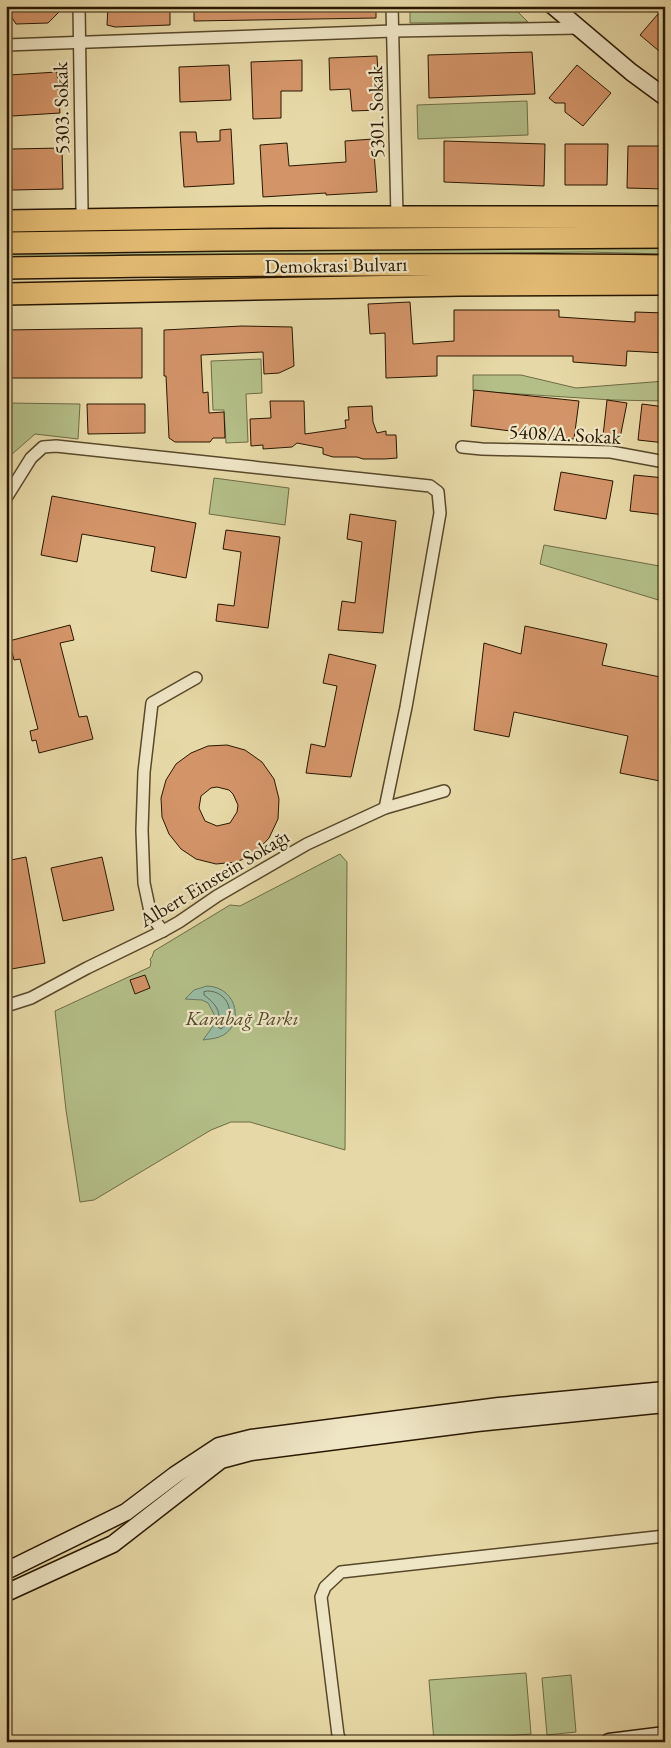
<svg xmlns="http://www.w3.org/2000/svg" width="671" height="1748" font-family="'EB Garamond',serif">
	<rect width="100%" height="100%" fill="#e7d9a7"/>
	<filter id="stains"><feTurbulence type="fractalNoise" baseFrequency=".004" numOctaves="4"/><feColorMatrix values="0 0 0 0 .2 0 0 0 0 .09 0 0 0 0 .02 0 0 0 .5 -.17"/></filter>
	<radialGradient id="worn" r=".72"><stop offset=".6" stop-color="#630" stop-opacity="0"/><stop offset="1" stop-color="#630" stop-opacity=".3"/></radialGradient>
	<!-- green -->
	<g fill="#b4bf88" stroke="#6e6b44">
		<path d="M410,6H512L528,22L410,23Z"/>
		<path d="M527,101L528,135L418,139L417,105Z"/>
		<path d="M665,244V254L587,252L329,255L6,262V252Z"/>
		<path d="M261,359L262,393L246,394L248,442L226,443L224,410H213L211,361Z"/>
		<path d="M473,375H521L576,388L665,381V401L612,400L473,391Z"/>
		<path d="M6,403L80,404L78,439L35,434L11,455H6Z"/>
		<path d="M214,478L289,488L285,525L209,514Z"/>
		<path d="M544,545L665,567V602L540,564Z"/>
		<path d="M340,854L347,862L345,1150L250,1122H231L211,1130L94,1200L80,1202L66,1110L55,1011L150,967L151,962L150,959L152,957L154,951L230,905L240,906Z"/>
		<path d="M526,1673L531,1734L434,1742L429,1680Z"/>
		<path d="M571,1675L576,1732L547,1735L542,1678Z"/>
	</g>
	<!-- water -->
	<path fill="#98bba3" stroke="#6b7962" d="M207,986C239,987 245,1028 219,1037C214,1039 208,1039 203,1040L213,1026L214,1014L208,1003L202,1000L185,999L194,990Z"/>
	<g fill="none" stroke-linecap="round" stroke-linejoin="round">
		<!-- shore -->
		<path stroke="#606952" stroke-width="1" d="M208,991C228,991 238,1016 221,1029L218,1027C222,1012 216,1004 204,995V992Z"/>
	</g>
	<!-- building -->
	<g fill="#d39468" stroke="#281700" fill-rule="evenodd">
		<path d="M9,6H65L48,23L16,24L9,13Z"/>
		<path d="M108,6H170V25L115,27L107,25Z"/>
		<path d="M194,6H376V18L194,21Z"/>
		<path d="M658,14L665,20V56L640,35Z"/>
		<path d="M532,52L535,94L429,98L428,55Z"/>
		<path d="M377,56L380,110L352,111L350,89L330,90L329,58Z"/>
		<path d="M302,60V91H281V118L253,119L251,62Z"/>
		<path d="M229,65L231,100L180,102L179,67Z"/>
		<path d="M577,65L611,93L583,126L565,112V103H555L549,98Z"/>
		<path d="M57,72L60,113L12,116L9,75Z"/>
		<path d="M231,129L234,184L184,187L180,132H196L197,142L220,141V130Z"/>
		<path d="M373,139L377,192L326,195V193L263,197L260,145L287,143L289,166L346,162L345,141Z"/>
		<path d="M444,141L545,144L544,186L444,182Z"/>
		<path d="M565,144H608L607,185H565Z"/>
		<path d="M628,146H665V189L627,188Z"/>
		<path d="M62,148L63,189L12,190L11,149Z"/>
		<path d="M410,302L413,344L454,341V310H559V317L635,322V312L665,313V353L627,351L626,366L573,362V356H437V376L386,378L385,333L370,334L368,304Z"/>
		<path d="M242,326L292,327L294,366L279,373L264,374L263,352L201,355L203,393L208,392L209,413L224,412L225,438H213L210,442H175L169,438L166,376H164V330Z"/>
		<path d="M142,328V378H6V330Z"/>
		<path d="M474,390L579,401L574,439L471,426Z"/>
		<path d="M607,400L627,403L620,438L603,436Z"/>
		<path d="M270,401H304L305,434L346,428L345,420H349L348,407L372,406L373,422L377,433L386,431V435H396L397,458L385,459H363L357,457H333L323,454V448L297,443L292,447L263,449V445L251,446L250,419L271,418Z"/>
		<path d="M87,404H145V433L88,434Z"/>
		<path d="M642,404L665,407V443L638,440Z"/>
		<path d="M561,472L613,481L606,519L554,510Z"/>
		<path d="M634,475L665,478V515L630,511Z"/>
		<path d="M52,496L196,523L186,578L151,571L155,547L82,534L77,562L41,555Z"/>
		<path d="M350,514L396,521L383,633L338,630L342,601L355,603L362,542L347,539Z"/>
		<path d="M226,530L280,537L268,628L216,621L218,604L234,606L241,552L223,549Z"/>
		<path d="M70,625L74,640L60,643L79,717L87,716L93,739L39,753L36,740L32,741L30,731L38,729L20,659L14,660L9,641Z"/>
		<path d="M525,626L607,644L602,665L665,678V782L620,773L628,736L514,712L509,737L474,730L484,643L521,654Z"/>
		<path d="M329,654L376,665L351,777L306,773L311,744L325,747L337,686L323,683Z"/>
		<path d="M227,745L245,750L262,762L274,779L279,799L278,819L269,838L255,853L237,862L216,864L196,859L181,849L169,834L162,817L161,798L166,780L176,764L191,753L208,746ZM217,787L229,790L233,794L238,805L237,812L230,823L217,826L205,821L199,808L201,796L211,788Z"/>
		<path d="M26,857L45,963L6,970V861Z"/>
		<path d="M102,857L114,910L63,921L51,868Z"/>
		<path d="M145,975L150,988L135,994L130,980Z"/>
	</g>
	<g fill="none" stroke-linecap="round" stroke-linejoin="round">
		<defs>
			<g id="street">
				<path d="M79,6L82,209"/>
				<path d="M392,6L397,216"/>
				<path d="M6,45L393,31L578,28"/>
				<path d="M462,447L482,449L611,452L665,462"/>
				<path d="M6,498L31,458L43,447L56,446L430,486L438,492L440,513L406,707L385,808"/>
				<path d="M163,931L151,916L144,883L142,830L144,772L152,703L196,678"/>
				<path d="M6,1006L31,998L87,968L163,931L179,922L217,896L307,844L385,808L444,791"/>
				<path d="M341,1742L338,1735L321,1597L325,1587L341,1572L665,1536"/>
			</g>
			<g id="secondary">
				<path d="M553,6L631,72L665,97"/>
				<path d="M6,1571L126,1512L175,1475L219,1446L251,1438L499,1406L665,1390"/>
				<path d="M6,1593L113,1544L221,1460L251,1452L477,1423L665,1404"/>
				<path d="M609,1742L665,1735"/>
			</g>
			<g id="highway">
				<path d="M6,221L270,217H665"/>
				<path d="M6,243L221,240L665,237"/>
				<path d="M6,268C226,265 445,263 665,266"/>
				<path d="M6,294L460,285L665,284"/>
			</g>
		</defs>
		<!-- street casing -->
		<use href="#street" stroke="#58482a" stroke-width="14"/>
		<!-- secondary casing -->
		<use href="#secondary" stroke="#281700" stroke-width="19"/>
		<!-- highway casing -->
		<use href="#highway" stroke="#281700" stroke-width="24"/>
		<!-- street -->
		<use href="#street" stroke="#efe6c6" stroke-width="11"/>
		<!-- secondary -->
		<use href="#secondary" stroke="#efe6c6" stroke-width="16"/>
		<!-- highway -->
		<use href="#highway" stroke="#e4bc74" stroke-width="21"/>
	</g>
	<g text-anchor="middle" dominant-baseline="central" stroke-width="4.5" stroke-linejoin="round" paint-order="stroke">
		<!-- street labels -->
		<g font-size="20" fill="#281700" stroke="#efe6c6">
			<text transform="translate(61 108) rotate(-91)">5303. Sokak</text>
			<text transform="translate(376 112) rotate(-91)">5301. Sokak</text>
			<text transform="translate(336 265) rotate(-1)">Demokrasi Bulvarı</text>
			<text transform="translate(565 434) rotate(3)">5408/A. Sokak</text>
			<text transform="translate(214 878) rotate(-31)">Albert Einstein Sokağı</text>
		</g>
		<!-- park labels -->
		<g font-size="20" font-style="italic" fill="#524929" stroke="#efe6c6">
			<text x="242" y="1018">Karabağ Parkı</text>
		</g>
	</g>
	<!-- margin -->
	<rect width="671" height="1748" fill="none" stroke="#e7d9a7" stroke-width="25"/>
	<rect x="8" y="8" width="656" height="1733" fill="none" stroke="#281700" stroke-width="2.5"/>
	<rect x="12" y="12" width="646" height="1723" fill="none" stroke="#281700"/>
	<rect width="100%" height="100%" filter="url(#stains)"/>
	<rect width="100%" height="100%" fill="url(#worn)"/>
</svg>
